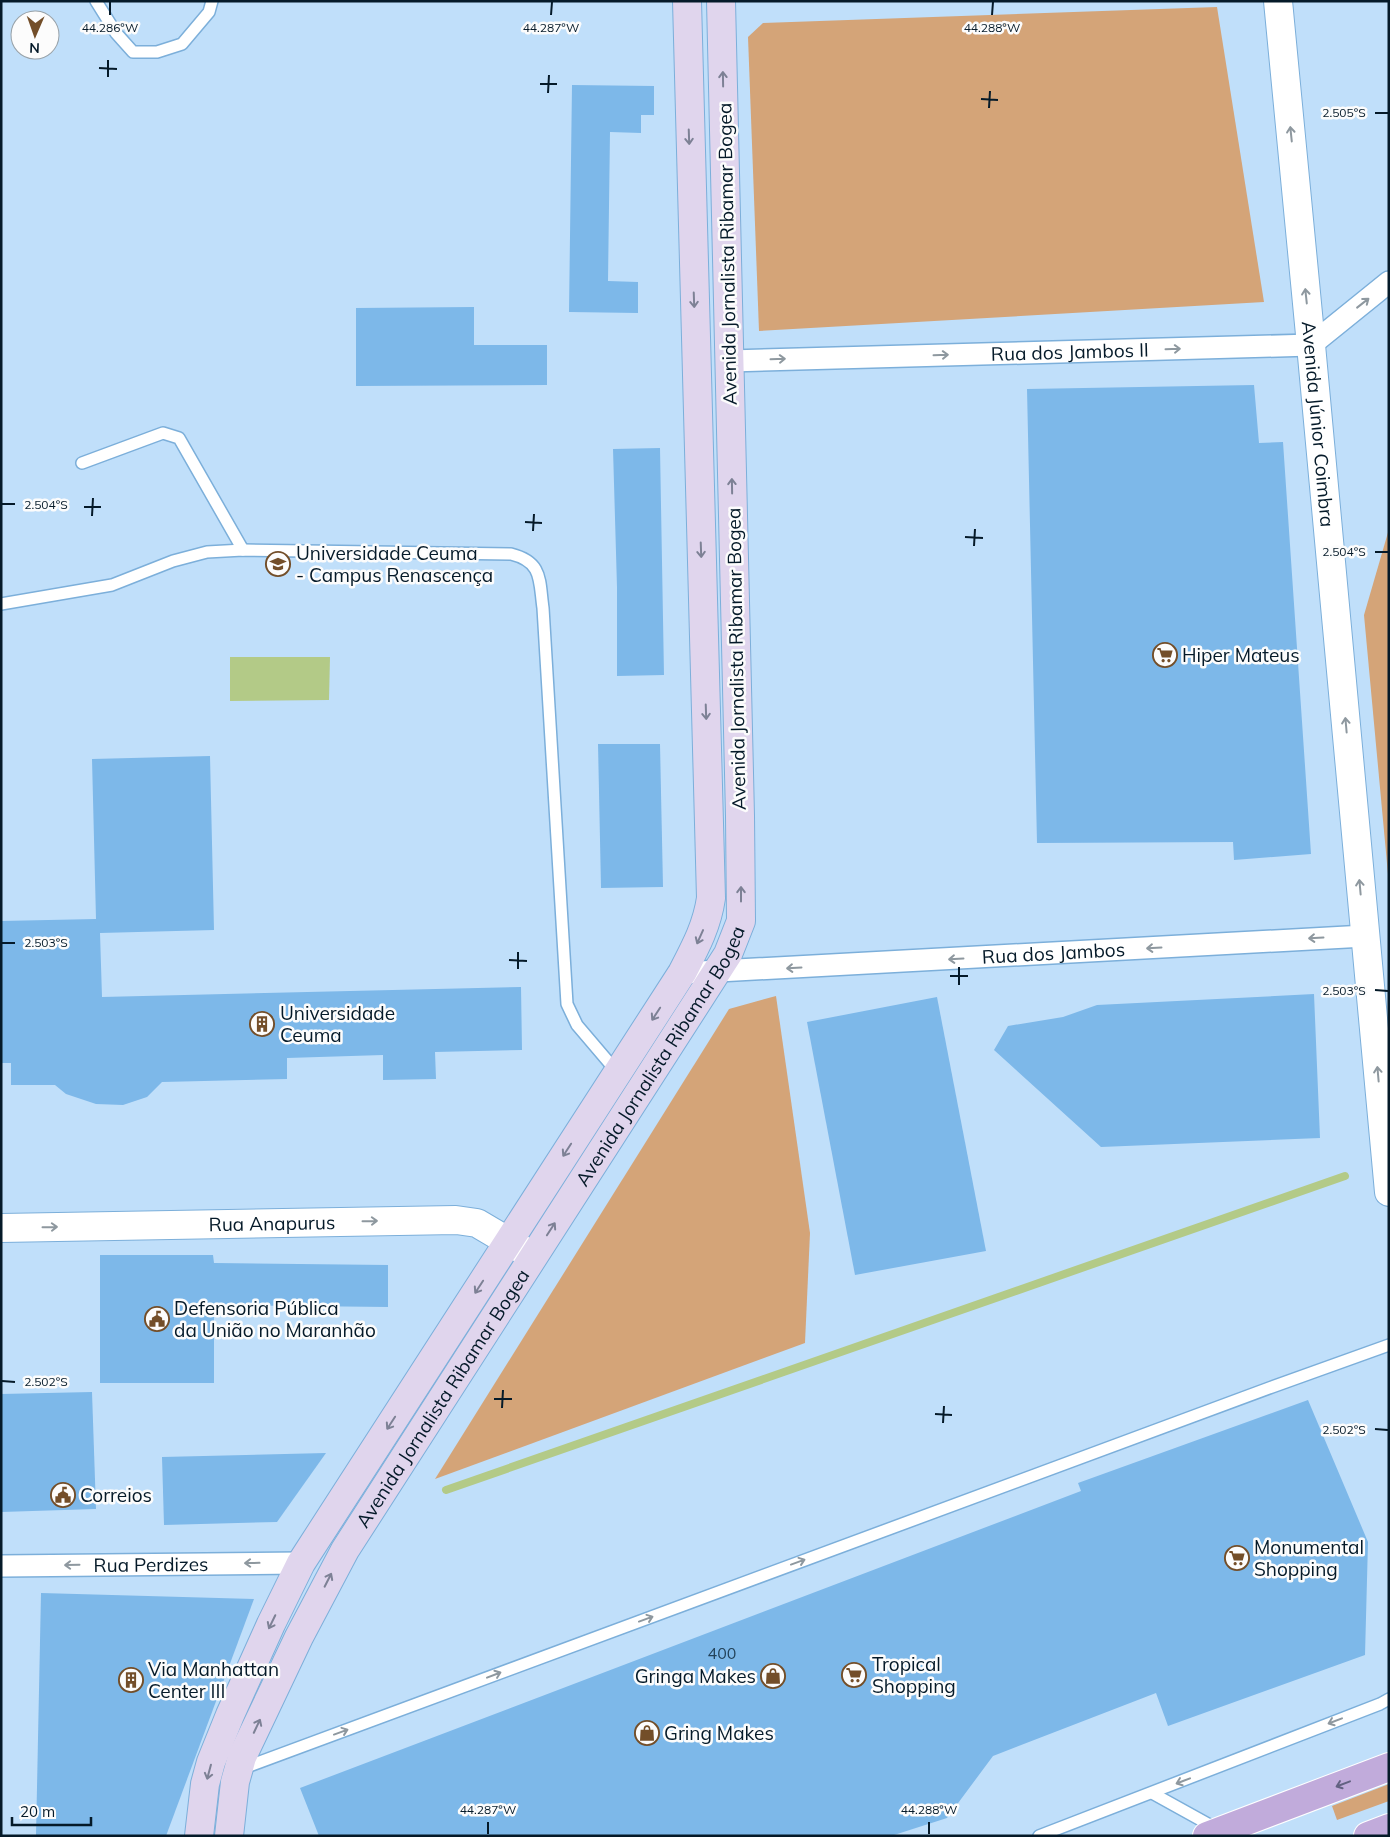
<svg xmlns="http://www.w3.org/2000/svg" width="1390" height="1837" font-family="Mulish,sans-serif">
	<rect width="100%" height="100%" fill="#c0dffa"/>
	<!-- green -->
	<g fill="#d4a478">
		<path d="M1217,7L1264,302L759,331L748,37L763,23Z"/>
		<path d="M1389,529V885L1364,615Z"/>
		<path d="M776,996L810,1233L805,1343L435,1479L729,1009Z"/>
		<path d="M1389,1784V1801L1337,1820L1332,1806Z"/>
	</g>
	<!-- water -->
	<path fill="#b3ca87" d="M230,657H330L329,700L230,701Z"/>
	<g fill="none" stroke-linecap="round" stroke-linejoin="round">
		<!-- stream -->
		<path stroke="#b3ca87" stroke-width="8" d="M446,1490L1345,1176"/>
	</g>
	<!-- building -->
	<g fill="#7db8e9">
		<path d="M572,85L654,86V115H641V133L610,132L608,281L638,282V313L569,312Z"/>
		<path d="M474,307V345H547V385L356,386V308Z"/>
		<path d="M1254,385L1259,443L1283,442L1311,854L1234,860L1233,842L1037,843L1027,389Z"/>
		<path d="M660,448L664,675L617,676V587L613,449Z"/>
		<path d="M598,744H660L663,887L601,888Z"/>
		<path d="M210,756L214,930L100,933L102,997L521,987L522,1050L435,1052L436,1079L383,1080V1055L287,1058V1079L162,1082L147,1097L123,1105L96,1104L66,1094L55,1085H11V1063H1V921L96,919L92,759Z"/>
		<path d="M1314,994L1320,1138L1101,1147L994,1050L1008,1026L1063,1017L1097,1005Z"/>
		<path d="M937,997L986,1251L855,1275L807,1022Z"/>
		<path d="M100,1255H213L214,1263L388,1265V1307L214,1305V1383H100Z"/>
		<path d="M92,1392L96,1509L1,1512V1394Z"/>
		<path d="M1308,1400L1368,1542L1365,1655L1168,1726L1156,1693L993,1756L947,1818L891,1836H319L300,1788L1081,1491L1078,1483Z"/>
		<path d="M326,1453L277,1522L164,1525L162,1457Z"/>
		<path d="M41,1593L254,1599L166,1836H36Z"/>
	</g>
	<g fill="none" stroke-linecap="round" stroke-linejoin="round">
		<defs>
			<g id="service">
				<path d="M96,1L116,33L133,52H157L182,44L209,12L212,1"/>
				<path d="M82,463L163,433L179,438L243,550"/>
				<path d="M1,604L112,585L173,561L207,552L243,550L511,554C543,562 539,580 543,608L567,1004L577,1025L617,1072"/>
				<path d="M241,1769L1272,1387L1389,1345"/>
				<path d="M1152,1793L1217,1829"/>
				<path d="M1039,1836L1380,1704L1389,1699"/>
			</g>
			<g id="minor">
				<path id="s1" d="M730,361L1311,345L1389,282"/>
				<path id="s2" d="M682,973L1365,936"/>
				<path id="s3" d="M1,1566L301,1563"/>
			</g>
			<g id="tertiary">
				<path id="s4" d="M1278,1L1311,345L1389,1192"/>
				<path id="s5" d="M1,1228L456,1220L477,1223L533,1256"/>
			</g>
			<g id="secondary">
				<path d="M199,1836L205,1784L211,1762L230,1715L271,1624L301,1563L682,973C695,948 707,926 711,898L687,1"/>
				<path id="s6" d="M229,1836L235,1782L242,1757L299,1637L345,1550L728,954L741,921L740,816L721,1"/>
			</g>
			<g id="primary">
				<path d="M1207,1836L1389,1767"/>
				<path d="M1368,1836L1389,1828"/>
			</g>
		</defs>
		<!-- service casing -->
		<use href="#service" stroke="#7cafda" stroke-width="14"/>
		<!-- minor casing -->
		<use href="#minor" stroke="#7cafda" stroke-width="24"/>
		<!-- tertiary casing -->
		<use href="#tertiary" stroke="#7cafda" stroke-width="30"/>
		<!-- secondary casing -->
		<use href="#secondary" stroke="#7cafda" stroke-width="30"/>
		<!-- primary casing -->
		<use href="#primary" stroke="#fff" stroke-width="30"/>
		<!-- service -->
		<use href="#service" stroke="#fff" stroke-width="11"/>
		<!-- minor -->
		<use href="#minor" stroke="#fff" stroke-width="21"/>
		<!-- tertiary -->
		<use href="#tertiary" stroke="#fff" stroke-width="28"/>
		<!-- secondary -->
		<use href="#secondary" stroke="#e0d5ed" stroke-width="28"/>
		<!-- primary -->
		<use href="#primary" stroke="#c1abdb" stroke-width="28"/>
	</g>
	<!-- one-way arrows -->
	<defs><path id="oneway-shaft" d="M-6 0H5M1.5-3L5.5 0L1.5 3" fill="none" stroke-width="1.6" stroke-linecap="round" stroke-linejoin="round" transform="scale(1.25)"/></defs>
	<g stroke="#7d8195">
		<use href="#oneway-shaft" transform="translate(723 79) rotate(-91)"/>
		<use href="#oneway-shaft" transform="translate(689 137) rotate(88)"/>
		<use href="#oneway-shaft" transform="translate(694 300) rotate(88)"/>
		<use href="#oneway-shaft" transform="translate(732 486) rotate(-91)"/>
		<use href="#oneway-shaft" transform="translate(701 550) rotate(88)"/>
		<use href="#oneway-shaft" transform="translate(706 712) rotate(88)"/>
		<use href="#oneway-shaft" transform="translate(741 894) rotate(-90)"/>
		<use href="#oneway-shaft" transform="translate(700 937) rotate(114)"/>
		<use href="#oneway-shaft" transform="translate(656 1014) rotate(123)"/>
		<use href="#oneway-shaft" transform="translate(567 1150) rotate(123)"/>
		<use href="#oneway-shaft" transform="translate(551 1229) rotate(-57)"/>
		<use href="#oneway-shaft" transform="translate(479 1287) rotate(123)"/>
		<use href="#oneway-shaft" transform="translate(391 1423) rotate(123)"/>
		<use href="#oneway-shaft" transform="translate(328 1580) rotate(-63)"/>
		<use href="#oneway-shaft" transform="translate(272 1622) rotate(116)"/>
		<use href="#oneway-shaft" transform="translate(257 1726) rotate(-65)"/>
		<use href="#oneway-shaft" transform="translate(209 1772) rotate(105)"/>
	</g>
	<g stroke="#8e989f">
		<use href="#oneway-shaft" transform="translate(1291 134) rotate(-96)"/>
		<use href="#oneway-shaft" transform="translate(1306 296) rotate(-96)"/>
		<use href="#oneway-shaft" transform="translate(1363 303) rotate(-38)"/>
		<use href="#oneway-shaft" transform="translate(1173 349) rotate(-2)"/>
		<use href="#oneway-shaft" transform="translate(941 355) rotate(-2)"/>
		<use href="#oneway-shaft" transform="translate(778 359) rotate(-2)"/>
		<use href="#oneway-shaft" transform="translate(1346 725) rotate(-95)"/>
		<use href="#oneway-shaft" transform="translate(1360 887) rotate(-95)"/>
		<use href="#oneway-shaft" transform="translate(1316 938) rotate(177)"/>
		<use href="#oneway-shaft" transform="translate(1154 948) rotate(177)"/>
		<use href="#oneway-shaft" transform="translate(956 959) rotate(177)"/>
		<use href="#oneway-shaft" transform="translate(794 968) rotate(177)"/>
		<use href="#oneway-shaft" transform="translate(1378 1074) rotate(-95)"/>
		<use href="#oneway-shaft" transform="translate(370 1221) rotate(-1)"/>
		<use href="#oneway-shaft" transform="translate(50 1227) rotate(-1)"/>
		<use href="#oneway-shaft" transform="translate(798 1562) rotate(-20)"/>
		<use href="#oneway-shaft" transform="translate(252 1563) rotate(179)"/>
		<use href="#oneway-shaft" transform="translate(72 1565) rotate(179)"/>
		<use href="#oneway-shaft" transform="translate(646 1619) rotate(-20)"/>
		<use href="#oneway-shaft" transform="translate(494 1675) rotate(-21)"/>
		<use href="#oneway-shaft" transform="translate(1335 1721) rotate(159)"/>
		<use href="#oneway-shaft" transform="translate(341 1732) rotate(-20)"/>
		<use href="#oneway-shaft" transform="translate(1183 1781) rotate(159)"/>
	</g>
	<use stroke="#636282" href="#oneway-shaft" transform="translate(1343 1784) rotate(159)"/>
	<!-- ticks -->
	<path fill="none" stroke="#051a29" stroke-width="2" d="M110,15V2M551,15L552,2M992,15L993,2M99,68L117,69M108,77V60M540,84H557M548,93L549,75M981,99L998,100M989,108L990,91M1375,113H1388M2,504H15M84,507H101M92,516L93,498M525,522L542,523M533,531L534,514M965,537L983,538M974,546L975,529M1375,552H1388M2,943H15M509,960L527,961M518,969V952M950,976H968M959,985V967M1375,990L1388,991M2,1381L15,1382M494,1399H512M502,1408L503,1390M935,1414L952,1415M943,1423L944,1406M1375,1429L1388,1430M488,1834V1822M929,1834V1822"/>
	<!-- icons -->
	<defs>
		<symbol id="university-ring" viewBox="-11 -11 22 22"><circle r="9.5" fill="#fcfcfc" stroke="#734e29" stroke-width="1.5"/><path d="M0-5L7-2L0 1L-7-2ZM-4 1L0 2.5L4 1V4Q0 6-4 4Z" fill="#734e29"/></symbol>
		<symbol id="supermarket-ring" viewBox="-11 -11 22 22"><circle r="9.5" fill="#fcfcfc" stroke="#734e29" stroke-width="1.5"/><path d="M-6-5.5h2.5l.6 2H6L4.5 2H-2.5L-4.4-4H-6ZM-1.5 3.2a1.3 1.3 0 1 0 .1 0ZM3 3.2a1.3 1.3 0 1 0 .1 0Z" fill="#734e29"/></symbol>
		<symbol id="building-ring" viewBox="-11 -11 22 22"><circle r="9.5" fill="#fcfcfc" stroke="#734e29" stroke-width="1.5"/><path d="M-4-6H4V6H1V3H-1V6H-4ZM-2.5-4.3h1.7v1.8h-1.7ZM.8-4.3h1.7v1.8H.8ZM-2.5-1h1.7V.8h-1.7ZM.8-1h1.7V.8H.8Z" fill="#734e29"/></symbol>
		<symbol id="civic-ring" viewBox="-11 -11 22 22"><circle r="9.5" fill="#fcfcfc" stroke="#734e29" stroke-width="1.5"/><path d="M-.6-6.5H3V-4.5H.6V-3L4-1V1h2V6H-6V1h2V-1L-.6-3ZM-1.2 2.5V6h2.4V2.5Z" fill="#734e29"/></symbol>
		<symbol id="shop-ring" viewBox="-11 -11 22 22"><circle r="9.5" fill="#fcfcfc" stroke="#734e29" stroke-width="1.5"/><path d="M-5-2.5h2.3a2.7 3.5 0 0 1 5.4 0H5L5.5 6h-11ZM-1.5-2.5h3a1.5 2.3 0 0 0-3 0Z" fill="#734e29"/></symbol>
	</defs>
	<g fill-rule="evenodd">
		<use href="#university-ring" x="264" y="550" width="28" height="28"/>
		<use href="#supermarket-ring" x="1151" y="641" width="28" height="28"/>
		<use href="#building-ring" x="248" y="1010" width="28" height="28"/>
		<use href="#civic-ring" x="143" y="1305" width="28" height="28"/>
		<use href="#civic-ring" x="49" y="1481" width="28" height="28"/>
		<use href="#supermarket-ring" x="1223" y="1544" width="28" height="28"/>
		<use href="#supermarket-ring" x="840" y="1661" width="28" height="28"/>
		<use href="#shop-ring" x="759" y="1662" width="28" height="28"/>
		<use href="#building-ring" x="117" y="1666" width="28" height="28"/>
		<use href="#shop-ring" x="633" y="1719" width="28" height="28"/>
	</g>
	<g text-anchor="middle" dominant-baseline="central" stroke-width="5" stroke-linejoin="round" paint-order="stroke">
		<!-- number labels -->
		<g font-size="16" fill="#234259">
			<text x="722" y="1653">400</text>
		</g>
		<!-- street labels -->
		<g font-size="19" fill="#051a29" stroke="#fcfcfc">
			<text transform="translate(727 254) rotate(-91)">Avenida Jornalista Ribamar Bogea</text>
			<text stroke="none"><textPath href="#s1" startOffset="340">Rua dos Jambos II</textPath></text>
			<text stroke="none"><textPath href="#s4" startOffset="425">Avenida Júnior Coimbra</textPath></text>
			<text transform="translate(736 659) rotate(-91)">Avenida Jornalista Ribamar Bogea</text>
			<text stroke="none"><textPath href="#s2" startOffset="372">Rua dos Jambos</textPath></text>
			<text stroke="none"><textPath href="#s6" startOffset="898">Avenida Jornalista Ribamar Bogea</textPath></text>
			<text stroke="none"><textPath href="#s5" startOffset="271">Rua Anapurus</textPath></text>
			<text stroke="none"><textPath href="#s6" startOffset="492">Avenida Jornalista Ribamar Bogea</textPath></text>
			<text stroke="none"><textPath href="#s3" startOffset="150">Rua Perdizes</textPath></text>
		</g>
		<!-- poi labels -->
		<g font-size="19" fill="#051a29" stroke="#fcfcfc" text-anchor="start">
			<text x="296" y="553">Universidade Ceuma<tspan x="296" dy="22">- Campus Renascença</tspan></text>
			<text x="1182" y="655">Hiper Mateus</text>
			<text x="280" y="1013">Universidade<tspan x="280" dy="22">Ceuma</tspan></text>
			<text x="174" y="1308">Defensoria Pública<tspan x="174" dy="22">da União no Maranhão</tspan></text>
			<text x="80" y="1495">Correios</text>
			<text x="1254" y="1547">Monumental<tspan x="1254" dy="22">Shopping</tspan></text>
			<text x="872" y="1664">Tropical<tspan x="872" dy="22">Shopping</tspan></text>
			<text x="148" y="1669">Via Manhattan<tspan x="148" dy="22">Center III</tspan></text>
			<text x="756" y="1676" text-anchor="end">Gringa Makes</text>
			<text x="664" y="1733">Gring Makes</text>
		</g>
	</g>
	<g font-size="12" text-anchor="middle" fill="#051a29" stroke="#fcfcfc" stroke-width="5" stroke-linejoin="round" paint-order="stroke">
		<text x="110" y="32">44.286°W</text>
		<text x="551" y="32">44.287°W</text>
		<text x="992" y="32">44.288°W</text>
		<text x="1344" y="117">2.505°S</text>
		<text x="46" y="509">2.504°S</text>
		<text x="1344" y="556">2.504°S</text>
		<text x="46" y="947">2.503°S</text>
		<text x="1344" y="995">2.503°S</text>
		<text x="46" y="1386">2.502°S</text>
		<text x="1344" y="1434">2.502°S</text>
		<text x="488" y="1814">44.287°W</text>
		<text x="929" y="1814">44.288°W</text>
	</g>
	<!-- border -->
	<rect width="1390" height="1837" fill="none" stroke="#051a29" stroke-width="5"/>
	<!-- north arrow -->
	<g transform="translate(35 35) rotate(182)"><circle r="24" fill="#fcfcfc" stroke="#99a2a8"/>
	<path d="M0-4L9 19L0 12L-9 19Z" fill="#734e29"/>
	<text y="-8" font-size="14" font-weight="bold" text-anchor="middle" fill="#051a29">N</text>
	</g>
	<!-- scale -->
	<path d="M12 1817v8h79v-8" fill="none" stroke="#051a29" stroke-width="2.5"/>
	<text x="20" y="1817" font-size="15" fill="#051a29" stroke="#fcfcfc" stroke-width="4" paint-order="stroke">20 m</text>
</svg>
